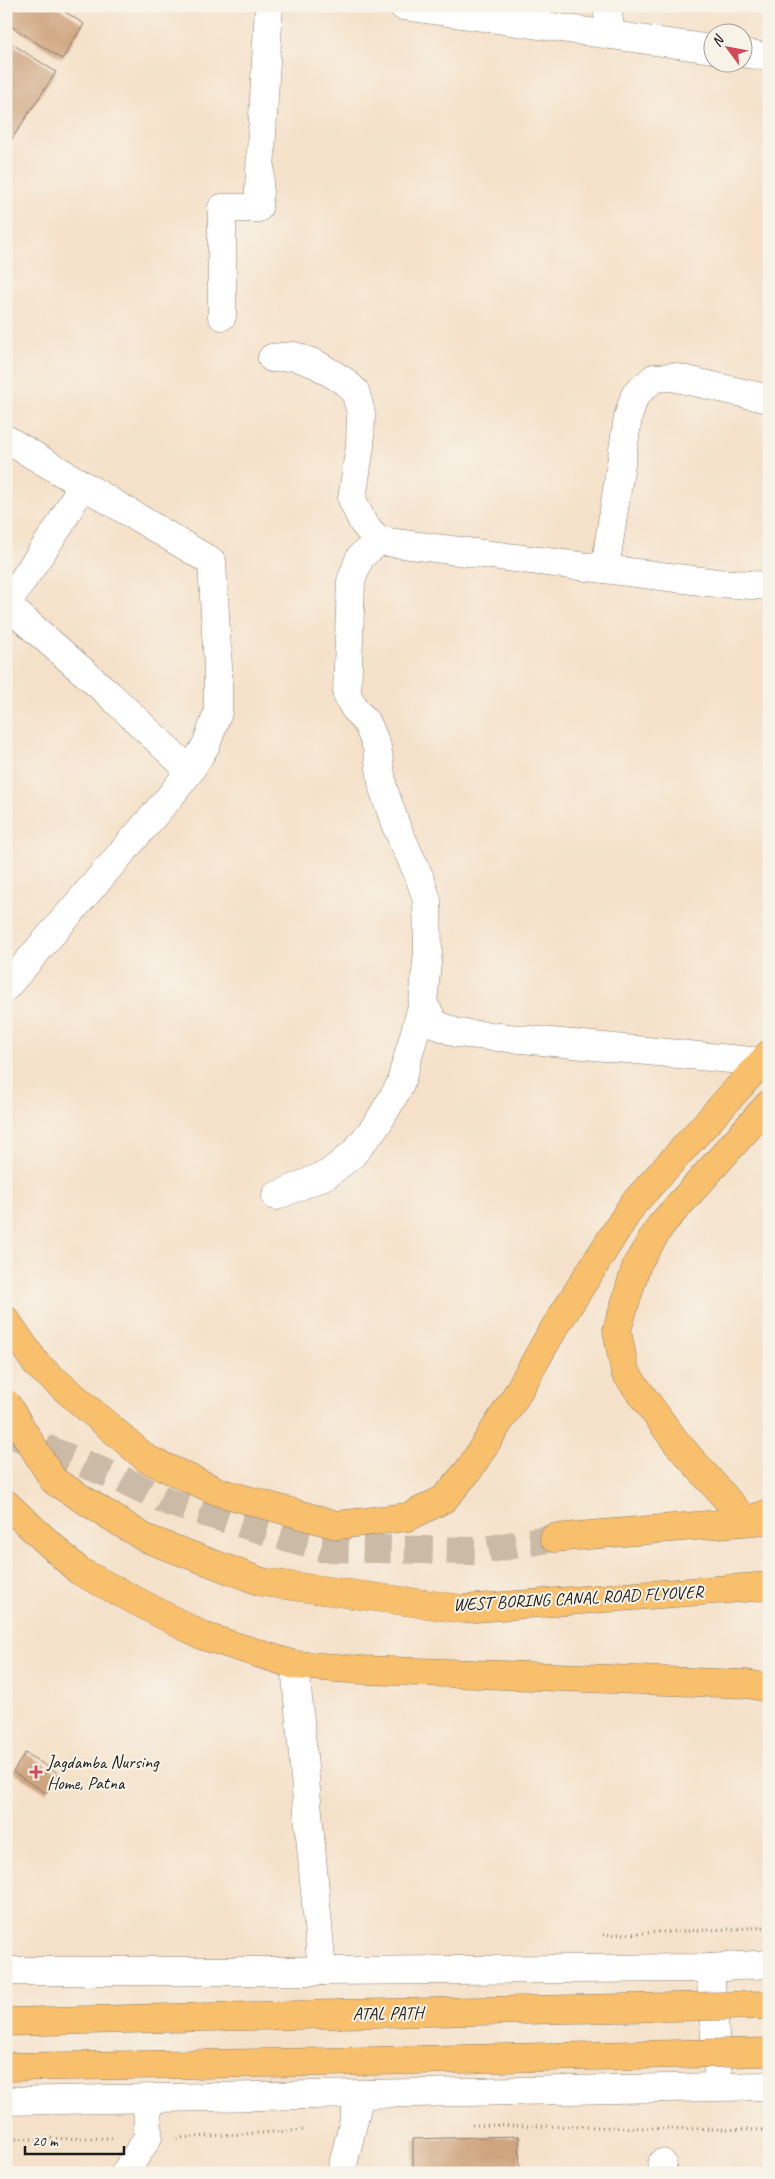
<svg xmlns="http://www.w3.org/2000/svg" width="775" height="2179" font-family="Caveat,sans-serif">
	<rect width="100%" height="100%" fill="#f7f3e8"/>
	<filter id="ink" filterUnits="userSpaceOnUse"><feTurbulence type="fractalNoise" baseFrequency=".02" numOctaves="2"/><feDisplacementMap in="SourceGraphic" scale="10" xChannelSelector="R" yChannelSelector="G"/><feConvolveMatrix kernelMatrix="1 2 1 2 8 2 1 2 1" color-interpolation-filters="sRGB"/></filter>
	<filter id="wash" filterUnits="userSpaceOnUse"><feTurbulence type="fractalNoise" baseFrequency=".0096" numOctaves="4" result="noise"/><feDisplacementMap in="SourceGraphic" scale="20" xChannelSelector="R" yChannelSelector="G"/><feGaussianBlur stdDeviation="1.12" result="paint"/><feColorMatrix in="noise" values="0 0 0 0 0 0 0 0 0 0 0 0 0 0 0 0 0 1.4 0 .05"/><feComposite in="paint" operator="in"/></filter>
	<g filter="url(#wash)">
		<rect width="100%" height="100%" fill="#f5e1c9"/>
		<g id="blocks">
			<!-- building -->
			<g fill="#cfa580">
				<path d="M6,6H56L84,24L62,59L6,23Z"/>
				<path d="M6,40L56,72L6,148Z"/>
				<path d="M25,1753L58,1773L46,1793L13,1772Z"/>
				<path d="M519,2136L520,2173H413V2139Z"/>
			</g>
		</g>
	</g>
	<g filter="url(#ink)">
		<use href="#blocks" fill-opacity="0" stroke="#887e72" stroke-width="1"/>
		<g fill="none" stroke-linecap="round" stroke-linejoin="round">
			<!-- major-tunnel -->
			<path stroke="#cabaa6" stroke-width="28" stroke-dasharray="28 14" stroke-linecap="butt" d="M6,1432L121,1479L171,1503L322,1548L478,1551L554,1538"/>
			<defs>
				<g id="minor">
					<path d="M403,6L712,49"/>
					<path d="M607,6L611,35"/>
					<path d="M742,53L769,57"/>
					<path d="M222,316V208H258L269,6"/>
					<path d="M272,358L294,356L316,364L344,381L355,391L361,413L360,446L352,499L363,523L379,541"/>
					<path d="M6,439L212,562L218,667V712L206,745L190,771L168,799L6,987"/>
					<path d="M605,569L628,417L635,395L654,378L673,377L769,399"/>
					<path d="M6,604L109,694L190,771"/>
					<path d="M6,605L60,525L82,485"/>
					<path d="M762,1062L457,1033L435,1024L423,1003L428,952L427,900L419,876L396,826L383,788L377,747L368,725L355,709L347,695L351,581L360,557L379,541L717,583L769,586"/>
					<path d="M276,1196L328,1174L353,1154L378,1123L400,1085L423,1003"/>
					<path d="M295,1665L322,1971"/>
					<path d="M710,1968L718,2076"/>
					<path d="M6,1971H322L710,1968L769,1964"/>
					<path d="M6,2101L769,2086"/>
					<path d="M125,2173L148,2137L147,2100"/>
					<path d="M341,2173L360,2095"/>
					<path d="M662,2173V2163"/>
				</g>
				<g id="major">
					<path d="M554,1538L767,1520"/>
					<path d="M262,1582L463,1609L769,1586"/>
					<path d="M6,2022L338,2014"/>
					<path d="M6,2067L328,2062"/>
				</g>
				<g id="highway">
					<path d="M769,1104L661,1225L637,1264L617,1330L625,1372L676,1442L746,1521L769,1513"/>
					<path d="M6,1320L37,1365L147,1459L219,1492L337,1525L408,1517L444,1499L468,1471L514,1399L550,1335L633,1204L769,1054"/>
					<path d="M6,1504L79,1571L203,1636L295,1665L363,1670L747,1684L769,1688"/>
				</g>
			</defs>
			<!-- minor casing -->
			<use href="#minor" stroke="#887e72" stroke-width="29"/>
			<!-- major casing -->
			<use href="#major" stroke="#887e72" stroke-width="29"/>
			<!-- highway casing -->
			<use href="#highway" stroke="#887e72" stroke-width="29"/>
			<!-- path -->
			<g stroke="#887e72" stroke-width="3" stroke-dasharray="1 4" stroke-linecap="butt">
				<path d="M603,1935L769,1927"/>
				<path d="M472,2125L769,2130"/>
				<path d="M177,2138L306,2130"/>
				<path d="M6,2139L112,2138"/>
			</g>
			<!-- minor -->
			<use href="#minor" stroke="#fff" stroke-width="28"/>
			<!-- major -->
			<use href="#major" stroke="#f8bf6c" stroke-width="28"/>
			<!-- highway -->
			<use href="#highway" stroke="#f8bf6c" stroke-width="28"/>
			<defs>
				<g id="major-bridge">
					<path d="M6,1403L54,1481L145,1538L262,1582"/>
					<path d="M338,2014L769,2005"/>
					<path d="M328,2062L769,2052"/>
				</g>
			</defs>
			<!-- major-bridge casing -->
			<use href="#major-bridge" stroke="#887e72" stroke-width="29" stroke-linecap="butt"/>
			<!-- major-bridge -->
			<use href="#major-bridge" stroke="#f8bf6c" stroke-width="28"/>
		</g>
	</g>
	<!-- markers -->
	<path fill="#d1495b" stroke="#f7f3e8" stroke-width="2" d="M33.5 1764.5h5v5h5v5h-5v5h-5v-5h-5v-5h5z"/>
	<g text-anchor="middle" dominant-baseline="central" stroke-width="4" stroke-linejoin="round" paint-order="stroke">
		<!-- street labels -->
		<g font-size="18" fill="#1c1c1c" stroke="#f7f3e8">
			<text transform="translate(578 1598) rotate(-3)">WEST BORING CANAL ROAD FLYOVER</text>
			<text transform="translate(388 2013) rotate(-1)">ATAL PATH</text>
		</g>
		<!-- poi labels -->
		<g font-size="18" fill="#1c1c1c" stroke="#f7f3e8" text-anchor="start">
			<text x="47" y="1762">Jagdamba Nursing<tspan x="47" dy="21">Home, Patna</tspan></text>
		</g>
	</g>
	<!-- margin -->
	<rect width="775" height="2179" fill="none" stroke="#f7f3e8" stroke-width="25"/>
	<!-- north arrow -->
	<g transform="translate(728 48) rotate(302)"><circle r="24" fill="#f7f3e8" stroke="#9f9d96"/>
	<path d="M0-4L9 19L0 12L-9 19Z" fill="#d1495b"/>
	<text y="-8" font-size="14" font-weight="bold" text-anchor="middle" fill="#1c1c1c">N</text>
	</g>
	<!-- scale -->
	<path d="M25 2146v8h99v-8" fill="none" stroke="#1c1c1c" stroke-width="2.5"/>
	<text x="32" y="2146" font-size="15" fill="#1c1c1c" stroke="#f7f3e8" stroke-width="4" paint-order="stroke">20 m</text>
</svg>
